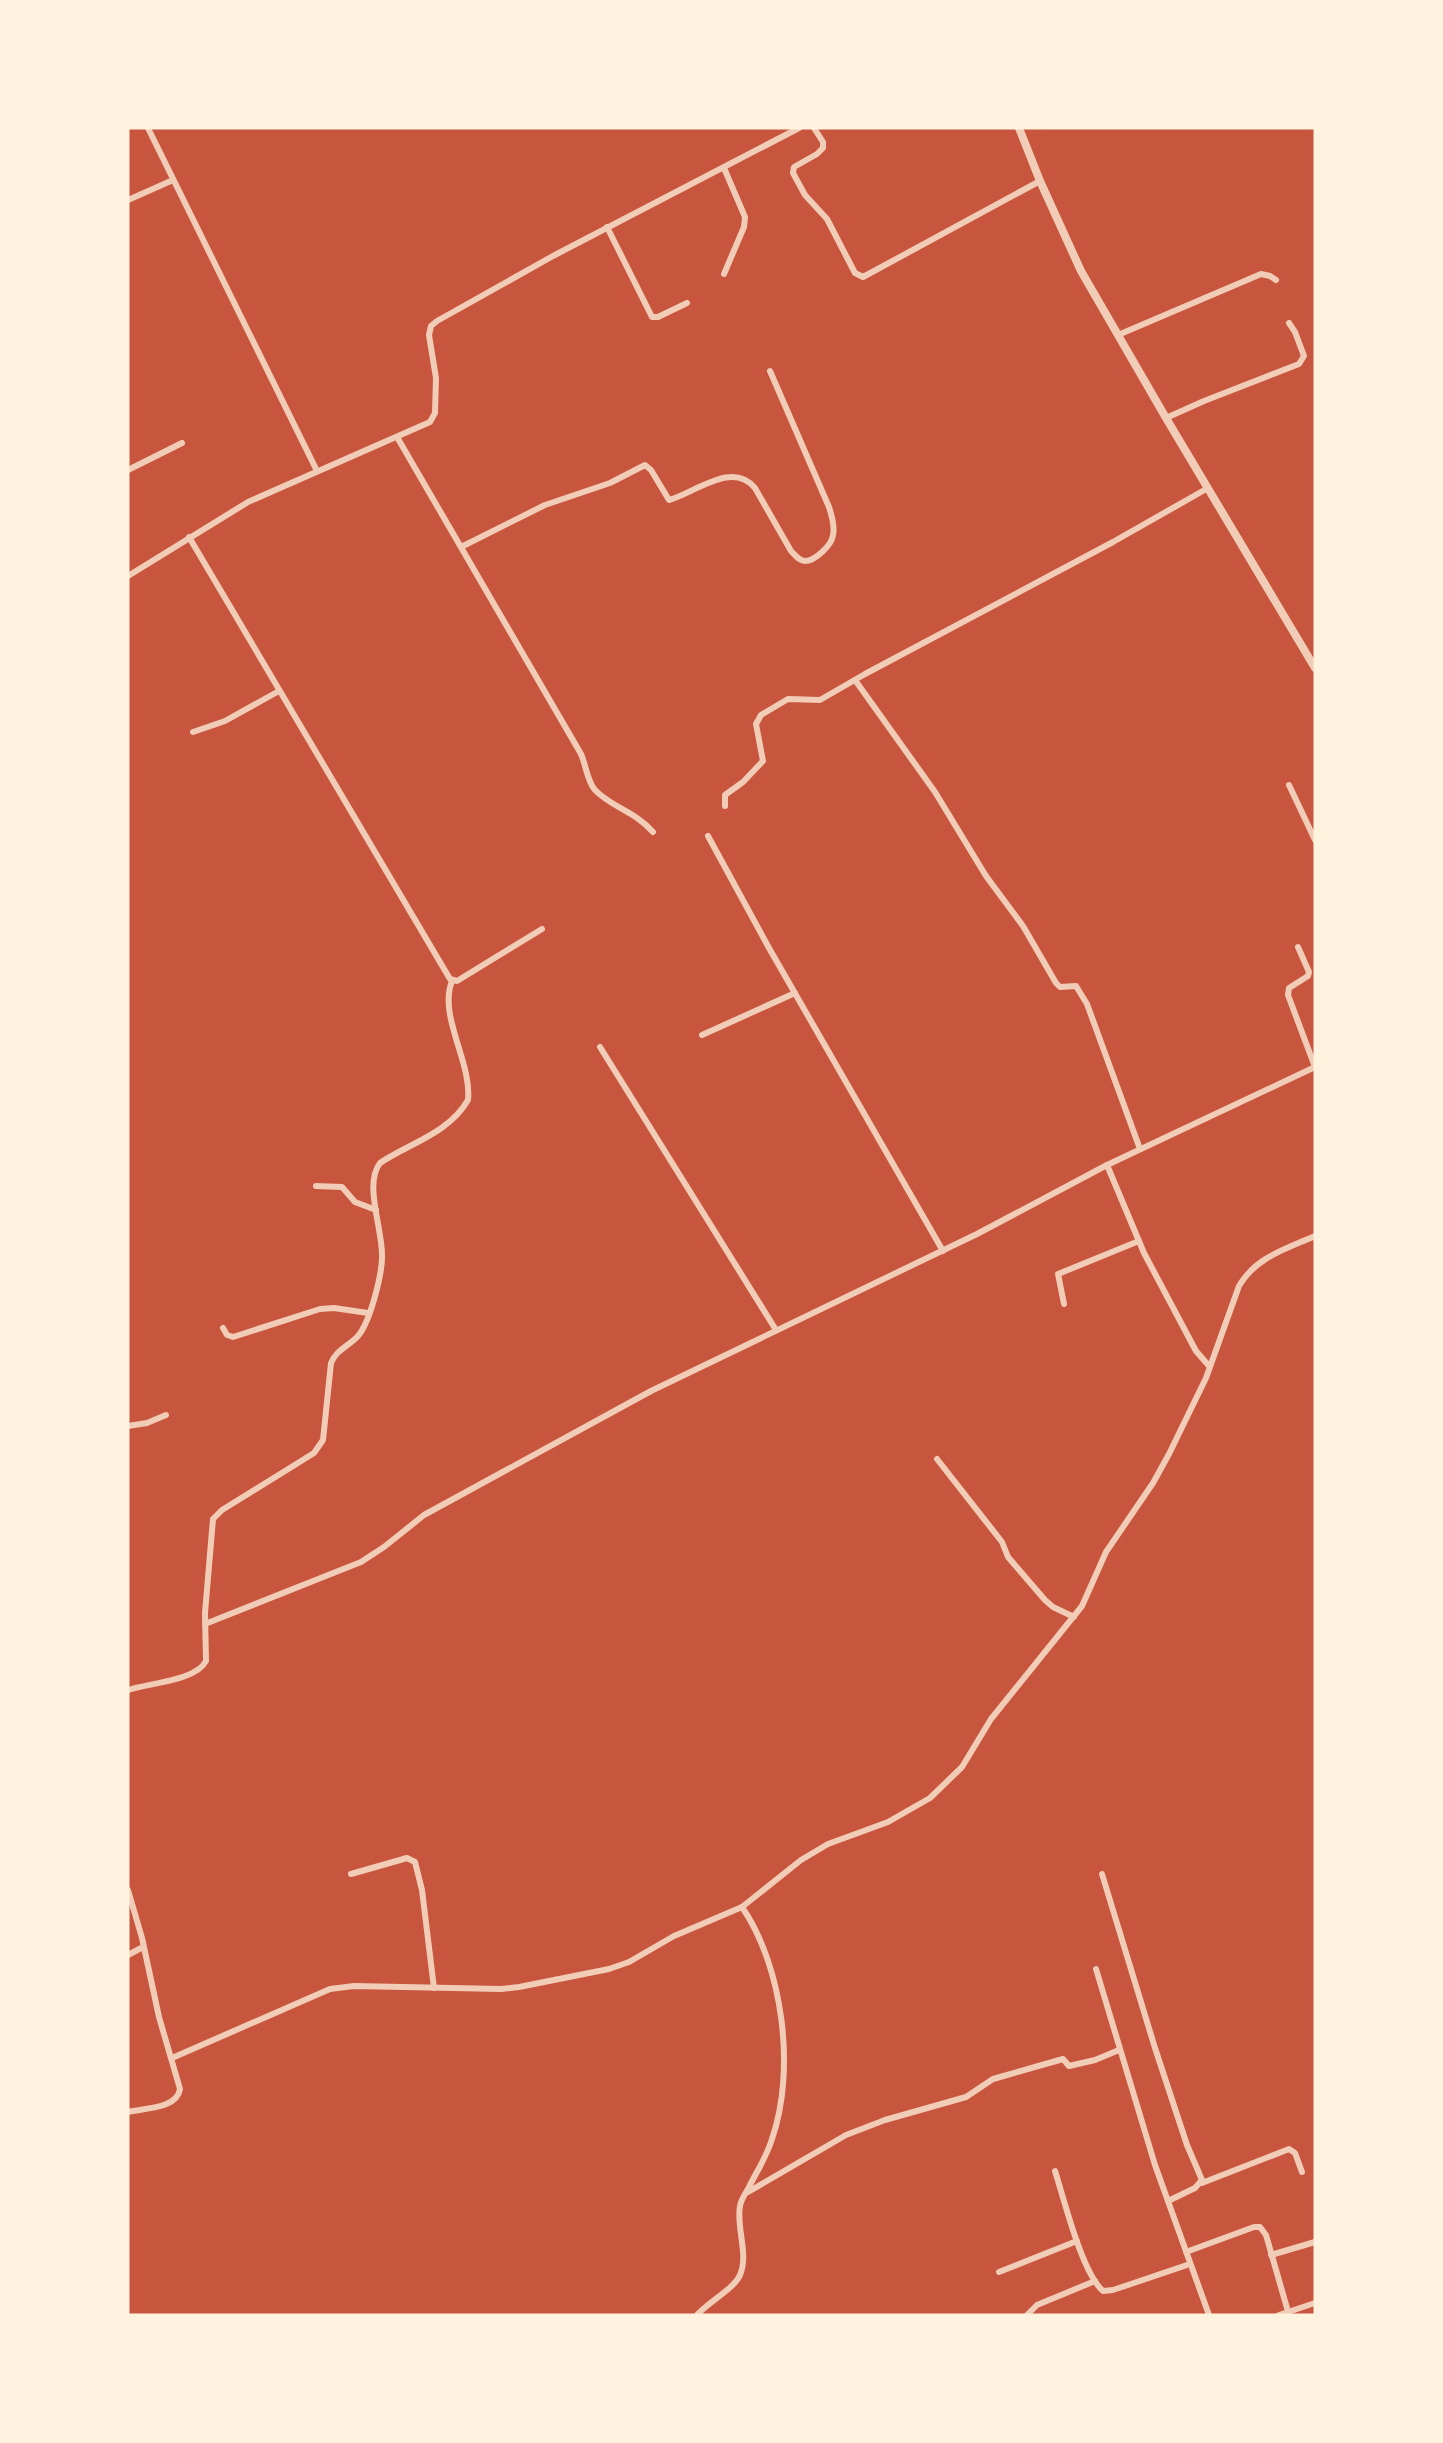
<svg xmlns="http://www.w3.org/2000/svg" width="1443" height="2443" font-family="Rubik,sans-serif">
	<rect width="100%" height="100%" fill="#c8553d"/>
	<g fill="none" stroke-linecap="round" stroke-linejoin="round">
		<!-- minor -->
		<g stroke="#f1ccb7" stroke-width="6">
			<path d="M148,128L317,471"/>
			<path d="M814,128L823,142V148L817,154L794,167L793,173L805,195L827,219L855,273L863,277L1040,181"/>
			<path d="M724,168L745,217L744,227L724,274"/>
			<path d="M128,200L173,180"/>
			<path d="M607,227L652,317H658L687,303"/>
			<path d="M1118,335L1261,274L1270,276L1276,280"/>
			<path d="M1166,418L1204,401L1299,364L1304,356L1295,332L1289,323"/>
			<path d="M397,437L581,754C586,765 587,781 595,790C611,807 636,812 653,832"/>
			<path d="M128,470L182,443"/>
			<path d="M189,537L450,979L457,981L542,929"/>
			<path d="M461,547L545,505L610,483L645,465L651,470L669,500C695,493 732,460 755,488L791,551C795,555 799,561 805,561C815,561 832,545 833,535C835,526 832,516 829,507L770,371"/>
			<path d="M128,576L248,502L430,422L435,413L436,378L429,335L431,326L437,321L553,256L799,128"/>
			<path d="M855,680L935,792L986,876L1023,926L1056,983L1060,987L1076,986L1087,1004L1140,1149"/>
			<path d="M193,732L225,721L279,691"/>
			<path d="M1289,785L1315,840"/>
			<path d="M725,806V795L743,782L763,761L756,724L761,715L788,699L820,700L865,674L1113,542L1208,488"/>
			<path d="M708,836L769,948L943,1251"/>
			<path d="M1298,947L1309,972L1308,976L1289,988L1288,995L1315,1067"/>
			<path d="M702,1035L795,993"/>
			<path d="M600,1047L776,1330"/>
			<path d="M1107,1165L1144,1253L1196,1351L1210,1367"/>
			<path d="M316,1186L342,1187L355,1202L376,1210"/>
			<path d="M1064,1304L1058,1274L1139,1241"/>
			<path d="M223,1328L227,1335L233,1337L320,1309L334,1308L368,1313"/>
			<path d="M128,1426L147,1423L166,1415"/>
			<path d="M937,1459L1002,1542L1008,1557L1045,1600L1053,1607L1074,1617"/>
			<path d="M205,1624L361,1562L384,1547L424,1515L651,1391L977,1234L1107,1165L1315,1067"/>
			<path d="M128,1690C148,1683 196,1681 206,1661L205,1613L213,1519L222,1510L314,1453L323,1440L331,1363C336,1350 349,1346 358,1336C370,1322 381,1278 382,1259C384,1232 363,1185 380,1163C410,1143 449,1133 468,1100C472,1062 438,1016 452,981"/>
			<path d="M351,1874L407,1858L415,1862L422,1890L434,1988"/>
			<path d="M1102,1874L1155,2048L1187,2145L1202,2180L1195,2188L1168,2201"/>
			<path d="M128,1890L142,1938L159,2017L180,2089C177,2109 144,2108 128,2112"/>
			<path d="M128,1955L143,1947"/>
			<path d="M1096,1969L1155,2165L1209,2315"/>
			<path d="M172,2058L330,1989L354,1986L501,1989L519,1987L609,1969L629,1962L674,1936L742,1907L801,1860L828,1844L888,1822L930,1798L962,1767L991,1719L1082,1606L1106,1552L1153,1483L1169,1454L1206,1378L1239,1286C1256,1257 1286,1249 1315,1236"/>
			<path d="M1055,2171C1064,2199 1082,2273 1103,2291L1113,2290L1190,2264"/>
			<path d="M1202,2183L1289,2149L1295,2153L1302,2172"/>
			<path d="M748,2192L846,2135L885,2120L966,2097L993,2079L1063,2059L1069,2066L1095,2060L1119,2050"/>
			<path d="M1186,2252L1254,2227H1260L1266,2235L1289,2315"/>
			<path d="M1271,2255L1315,2242"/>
			<path d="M999,2272L1077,2241"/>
			<path d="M697,2315C708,2302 734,2289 740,2275C749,2254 736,2228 740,2206C741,2199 746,2193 749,2187C757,2171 767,2156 772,2139C796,2070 783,1967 742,1907"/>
			<path d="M1027,2315L1037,2305L1095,2281"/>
			<path d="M1279,2315L1315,2303"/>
		</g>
		<!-- tertiary -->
		<path stroke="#f1ccb7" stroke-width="8" d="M1019,128L1040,181L1081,271L1166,418L1315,668"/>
	</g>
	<!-- border -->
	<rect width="1443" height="2443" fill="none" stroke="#fff3e0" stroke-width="259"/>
</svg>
